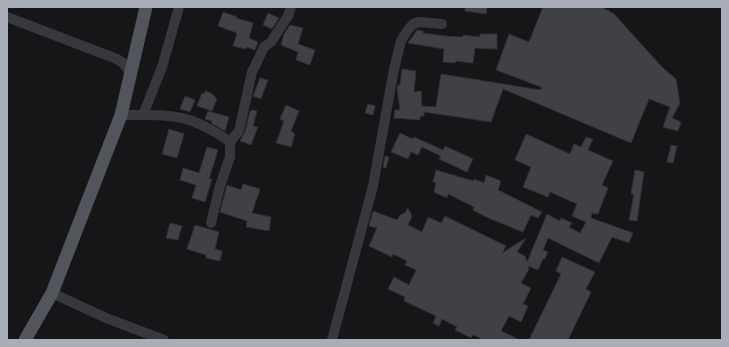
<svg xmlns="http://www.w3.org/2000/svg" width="729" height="347" font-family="Raleway,sans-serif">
	<rect width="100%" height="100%" fill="#161618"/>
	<!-- building -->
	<g fill="#404145" stroke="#303034">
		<path d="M465,7H487L486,14L465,11Z"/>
		<path d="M543,7H602L614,14L662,67L676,79L680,103L672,118L681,122L678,131L663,127L670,107L649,99L631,143L503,89L491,122L424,112V116H420V120L394,118L395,110H400L397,88L398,85H400L402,69L416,71L414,92L421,91L422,106L436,107L441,74L541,90V87L496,70L509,34L529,42Z"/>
		<path d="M223,12L237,17L236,18L253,23L249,38L258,42L255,50L247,47L246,49L233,46L237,33L218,26Z"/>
		<path d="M268,13L279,18L272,29L263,25Z"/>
		<path d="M290,25L303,28L298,44L315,50L310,65L296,60L298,52L281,45L284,34Z"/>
		<path d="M417,30L423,31V33L445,36L463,37V35L480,37V34H497V49L475,48L473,63L456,61L455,63L443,62L444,49L408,43Z"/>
		<path d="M260,78L268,80L261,99L253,96Z"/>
		<path d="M205,91L211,93L217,99L212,111L197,106L202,93L205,94Z"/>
		<path d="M185,96L195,100L190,112L180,109Z"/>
		<path d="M368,104L375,106L373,115L365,113Z"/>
		<path d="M286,105L299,111L291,131L295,134L291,147L276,143L284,121L280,119Z"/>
		<path d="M253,110L257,111L253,126L258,127L251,145L240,141L245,132L250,111Z"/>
		<path d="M208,111L229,117L225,131L211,123L212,121L205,119Z"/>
		<path d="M169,129L184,134L177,158L162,154Z"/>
		<path d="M400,133L413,139L414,137L443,150L445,146L473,159L467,172L439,159L441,156L422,147L418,155L411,152L408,159L391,152Z"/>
		<path d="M526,134L570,154L574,144L581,147L586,137L593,139L588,150L613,161L602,185L608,188L598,214L592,213L591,218L633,233L629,243L612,237L599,263L548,238L543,250L548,252L545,259H543L538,270L528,266L529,269L521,283L531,288L523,304L528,306L521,322L509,316L501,331L520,340H484L473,335L471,338L455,330L457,327L442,319L439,326L433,323L436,316L404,301L405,297L388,289L394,277L409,285L416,270L405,265L407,261L393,254L392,257L369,246L377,228L369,226L373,211L397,220L400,215L405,213L408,208L412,216L408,225L422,232L428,217L441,223L445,216L506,246L502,253L526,238L517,252L525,256L527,262L547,214L560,221L561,218L572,223L569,227L580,233L586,222L572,216L577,204L550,192L548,197L523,187L531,167L515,160Z"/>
		<path d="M671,145L677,146L673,163L667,162Z"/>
		<path d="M207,147L218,150L209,179H212L205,202L192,198L196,185L180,180L183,168L199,173Z"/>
		<path d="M385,156L389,157L386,168L383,167Z"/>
		<path d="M436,170L473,181L474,179L484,183L486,175L501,181L498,190L542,212L538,218L531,215L523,232L515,229L484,216L473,210L474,207L448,194L447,198L434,192L436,183L433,182Z"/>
		<path d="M635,170L644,172L637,221L629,220L634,194H631Z"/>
		<path d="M243,184L260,189L252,213L271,217L269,231L246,227L247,221L220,212L227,185L241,190Z"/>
		<path d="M170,223L182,226L178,240L166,238Z"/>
		<path d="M195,225L219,232L215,249L222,251L220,261L206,258V255L187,249Z"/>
		<path d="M562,257L595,272L586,289L591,292L568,340H529L561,274L556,271Z"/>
	</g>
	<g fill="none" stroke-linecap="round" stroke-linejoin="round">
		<!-- minor -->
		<g stroke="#37383d" stroke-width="10">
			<path d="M7,17L117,59L123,63L131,74"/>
			<path d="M121,115C169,115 189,112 230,142V157L220,186L211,223"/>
			<path d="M143,115L162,67L179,7"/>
			<path d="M230,142L239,131L252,72L257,62L264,47L271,42L288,16L291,7"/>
			<path d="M52,293L106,318L164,340"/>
			<path d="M332,340L373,186L394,69L401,41L407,31L413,24L419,22L442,24"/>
		</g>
		<!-- major -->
		<path stroke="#53555c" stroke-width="13" d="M25,340L52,293L121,115L146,7"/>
	</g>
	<!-- border -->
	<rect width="729" height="347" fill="none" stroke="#a8adb8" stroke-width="16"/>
</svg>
